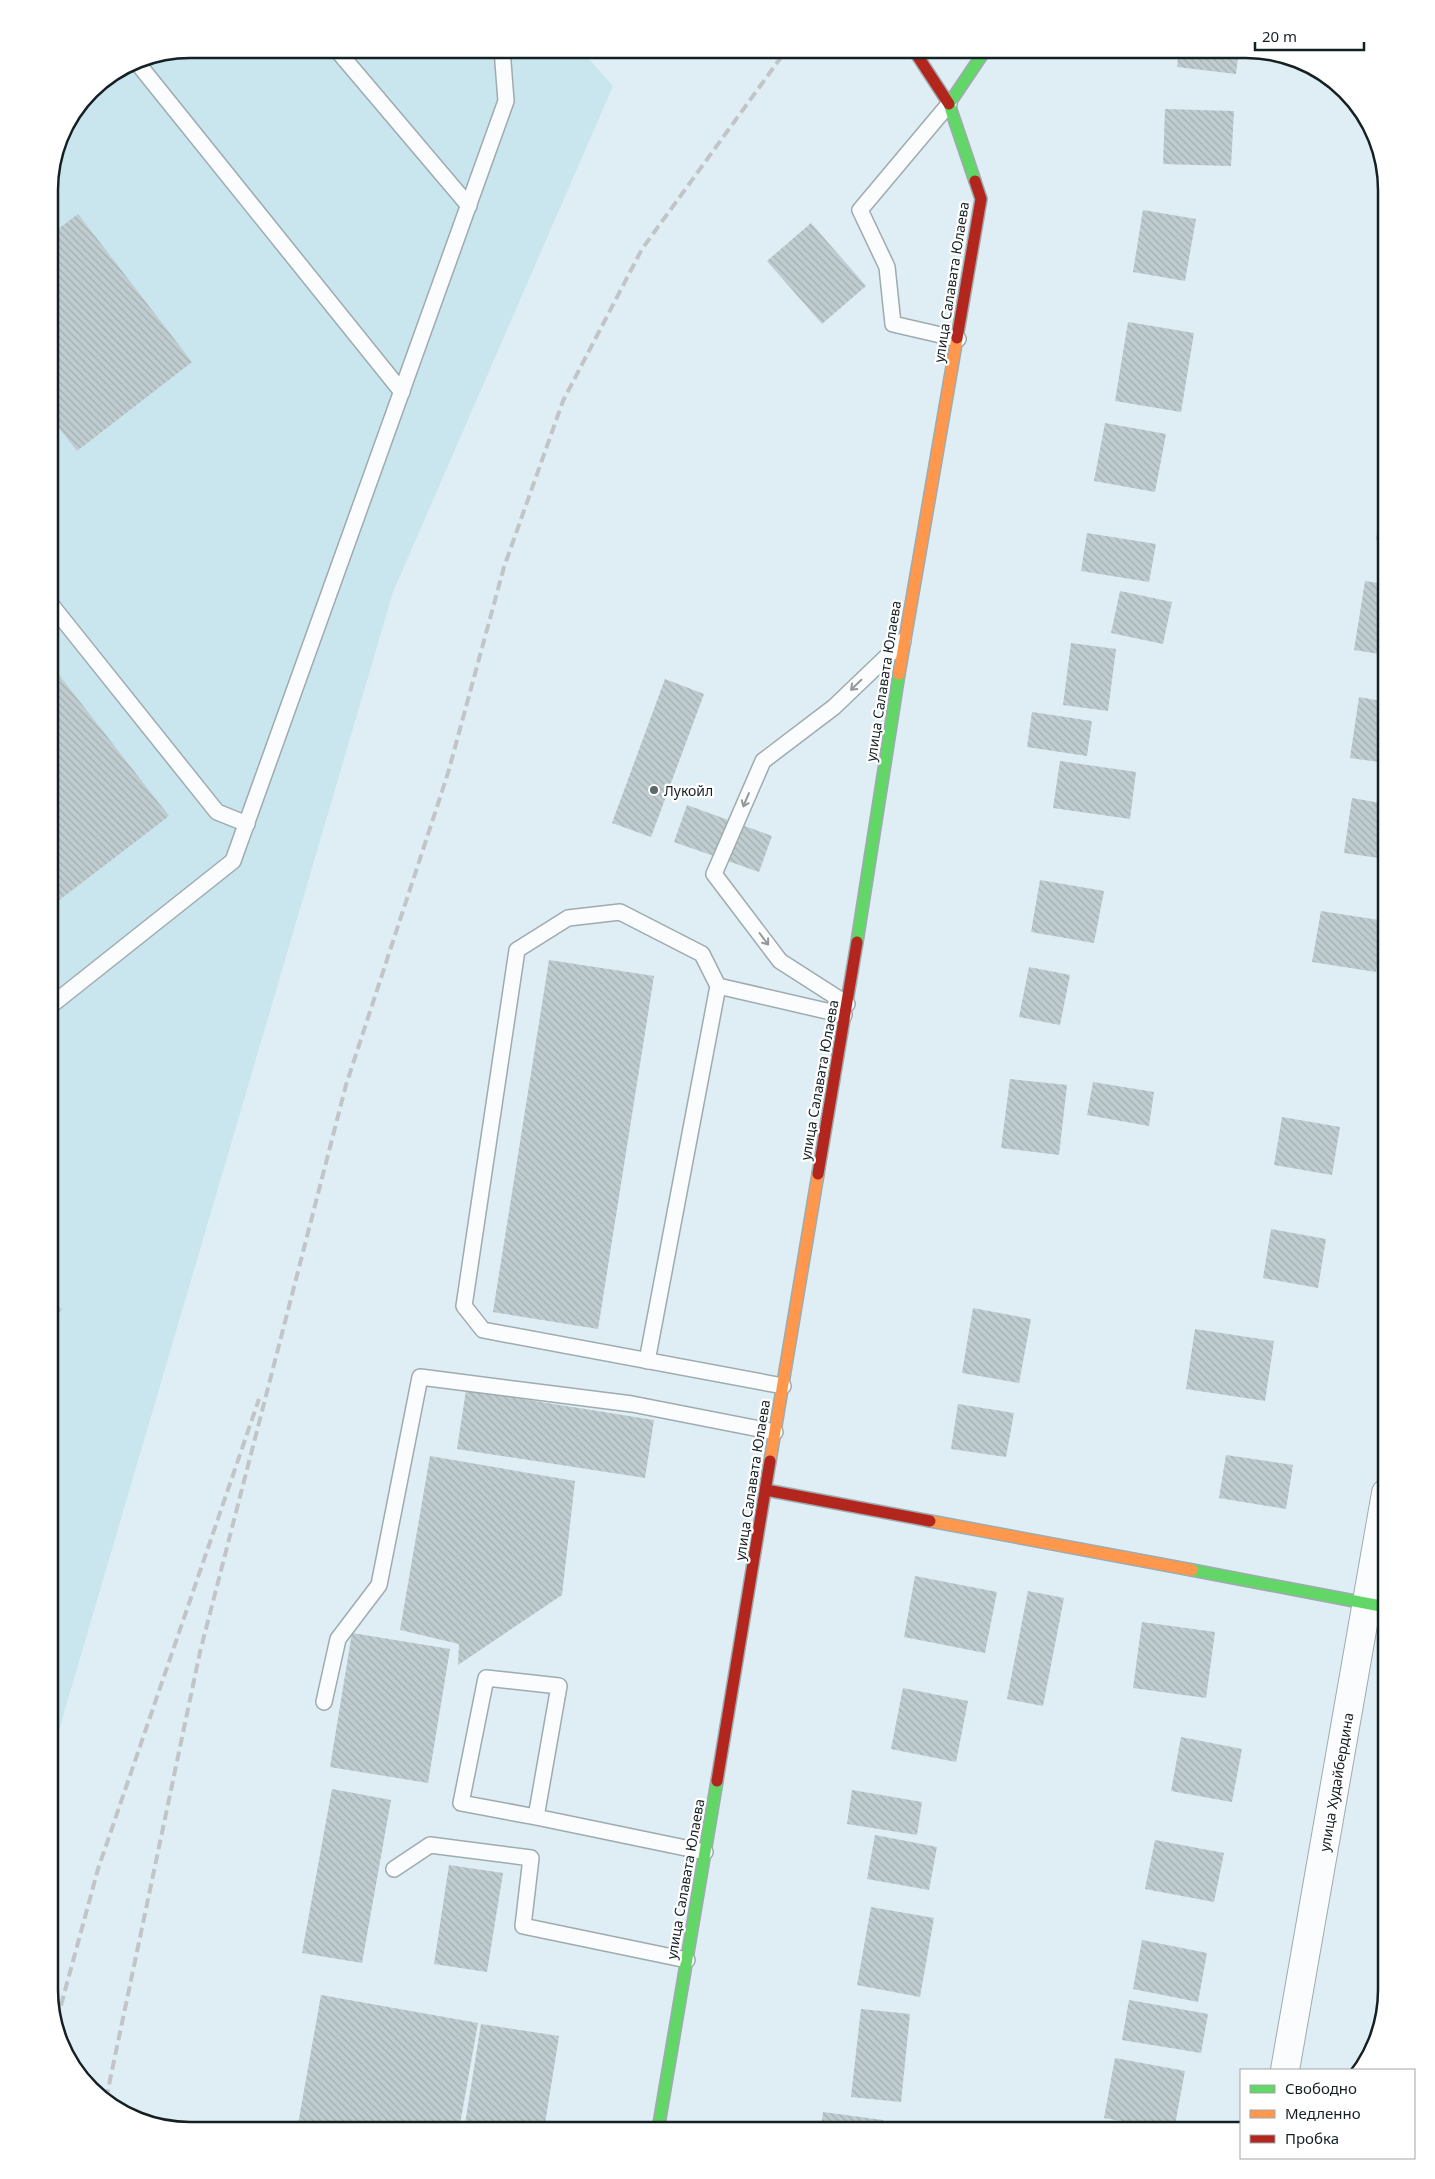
<svg xmlns="http://www.w3.org/2000/svg" width="1435" height="2179" font-family="'Noto Sans',sans-serif">
	<defs>
		<pattern id="building-back-hatch" width="6" height="6" patternUnits="userSpaceOnUse" patternTransform="scale(1.25)"><rect width="6" height="6" fill="#bfccd0"/><path d="M-1 5l2 2M0 0l6 6M5-1l2 2" fill="none" stroke="#a3afb2"/></pattern>
	</defs>
	<rect width="100%" height="100%" fill="#deeef4"/>
	<!-- built -->
	<path fill="#c9e5ee" d="M189,49H580L613,86L393,592L49,1764V181L60,135L90,90L136,59Z"/>
	<!-- building -->
	<g fill="url(#building-back-hatch)">
		<path d="M1179,49H1239L1236,74L1177,67Z"/>
		<path d="M1165,109L1234,111L1231,166L1163,164Z"/>
		<path d="M1143,210L1196,219L1185,281L1133,272Z"/>
		<path d="M78,214L192,362L77,451L49,415V236Z"/>
		<path d="M811,223L866,286L822,324L767,261Z"/>
		<path d="M1128,322L1194,333L1181,412L1115,401Z"/>
		<path d="M1105,423L1166,434L1155,492L1094,481Z"/>
		<path d="M1385,483H1386V542L1376,540Z"/>
		<path d="M1087,533L1156,544L1149,582L1081,571Z"/>
		<path d="M1365,581L1386,584V655L1354,650Z"/>
		<path d="M1120,591L1172,602L1163,644L1111,633Z"/>
		<path d="M1071,643L1116,649L1108,711L1063,705Z"/>
		<path d="M49,662L169,816L49,908Z"/>
		<path d="M665,679L704,694L651,837L612,823Z"/>
		<path d="M1359,697L1386,702V763L1350,758Z"/>
		<path d="M1032,712L1092,721L1087,756L1027,747Z"/>
		<path d="M1060,761L1136,772L1130,819L1053,808Z"/>
		<path d="M1352,798L1386,804V859L1344,853Z"/>
		<path d="M687,805L772,836L759,872L674,842Z"/>
		<path d="M1040,880L1104,891L1094,943L1031,932Z"/>
		<path d="M1321,911L1385,921L1376,972L1312,962Z"/>
		<path d="M549,960L654,976L598,1329L493,1312Z"/>
		<path d="M1029,967L1070,975L1060,1025L1019,1017Z"/>
		<path d="M1010,1079L1067,1085L1059,1155L1001,1148Z"/>
		<path d="M1093,1082L1154,1092L1149,1126L1087,1115Z"/>
		<path d="M1282,1117L1340,1127L1332,1175L1274,1165Z"/>
		<path d="M1271,1229L1326,1239L1318,1288L1263,1278Z"/>
		<path d="M49,1293L62,1310L49,1320Z"/>
		<path d="M973,1308L1031,1319L1019,1383L962,1373Z"/>
		<path d="M1195,1329L1274,1341L1265,1401L1186,1389Z"/>
		<path d="M466,1390L654,1420L645,1478L457,1449Z"/>
		<path d="M958,1404L1014,1413L1006,1457L951,1449Z"/>
		<path d="M1226,1455L1293,1465L1286,1509L1219,1498Z"/>
		<path d="M430,1456L575,1481L562,1595L458,1665L459,1644L400,1630Z"/>
		<path d="M915,1576L997,1592L985,1653L904,1637Z"/>
		<path d="M1028,1591L1064,1598L1043,1706L1007,1699Z"/>
		<path d="M1142,1622L1215,1632L1206,1698L1133,1688Z"/>
		<path d="M352,1633L450,1649L428,1783L330,1767Z"/>
		<path d="M903,1688L968,1701L956,1762L891,1749Z"/>
		<path d="M1181,1737L1242,1749L1232,1802L1171,1791Z"/>
		<path d="M332,1789L391,1800L362,1963L302,1953Z"/>
		<path d="M852,1790L922,1802L917,1835L847,1824Z"/>
		<path d="M875,1835L937,1847L929,1890L867,1879Z"/>
		<path d="M1155,1840L1224,1853L1214,1902L1145,1889Z"/>
		<path d="M449,1865L503,1873L487,1972L434,1964Z"/>
		<path d="M871,1907L934,1918L920,1997L857,1985Z"/>
		<path d="M1142,1940L1207,1953L1198,2002L1133,1989Z"/>
		<path d="M321,1995L478,2023L459,2130H297Z"/>
		<path d="M1379,1999L1384,2000L1374,2035H1373Z"/>
		<path d="M1129,2000L1208,2014L1201,2053L1122,2040Z"/>
		<path d="M861,2009L910,2014L901,2102L851,2097Z"/>
		<path d="M481,2024L559,2036L544,2130H464Z"/>
		<path d="M1115,2058L1185,2071L1174,2130L1104,2118Z"/>
		<path d="M823,2112L883,2120L882,2130H821Z"/>
	</g>
	<g fill="none" stroke-linecap="round" stroke-linejoin="round">
		<defs>
			<g id="lane">
				<path d="M336,49L469,206"/>
				<path d="M135,60L402,392"/>
				<path d="M949,104L860,210L887,267L893,324L958,339"/>
				<path d="M49,602L217,812L247,824"/>
				<path d="M847,1004L780,961L714,874L763,761L834,707L903,641"/>
				<path d="M49,1007L233,861L506,101L502,49"/>
				<path d="M647,1361L718,986"/>
				<path d="M783,1386L483,1330L464,1306L517,950L568,918L620,912L702,954L718,986L844,1015"/>
				<path d="M324,1702L338,1639L379,1585L420,1377L632,1404L775,1432"/>
				<path d="M536,1817L559,1686L486,1678L461,1803L536,1817L705,1852"/>
				<path d="M394,1869L430,1845L531,1858L523,1926L687,1960"/>
			</g>
			<path id="street" d="M1285,2070L1386,1493"/>
			<g id="fast">
				<path d="M975,181L949,104L986,49"/>
				<path d="M857,942L899,674"/>
				<path d="M1192,1570L1386,1607"/>
				<path d="M658,2130L717,1781"/>
			</g>
			<g id="slow">
				<path d="M899,674L957,338"/>
				<path d="M770,1461L818,1174"/>
				<path d="M930,1521L1192,1570"/>
			</g>
			<g id="jam">
				<path d="M913,49L949,104"/>
				<path d="M957,338L981,199L975,181"/>
				<path d="M818,1174L857,942"/>
				<path d="M766,1490L930,1521"/>
				<path d="M717,1781L770,1461"/>
			</g>
		</defs>
		<!-- lane casing -->
		<use href="#lane" stroke="#9eabaf" stroke-width="18"/>
		<!-- street casing -->
		<use href="#street" stroke="#9eabaf" stroke-width="30"/>
		<!-- fast casing -->
		<use href="#fast" stroke="#9eabaf" stroke-width="14"/>
		<!-- slow casing -->
		<use href="#slow" stroke="#9eabaf" stroke-width="14"/>
		<!-- jam casing -->
		<use href="#jam" stroke="#9eabaf" stroke-width="14"/>
		<!-- lane -->
		<use href="#lane" stroke="#fafcfd" stroke-width="15"/>
		<!-- street -->
		<use href="#street" stroke="#fafcfd" stroke-width="28"/>
		<!-- fast -->
		<use href="#fast" stroke="#63d668" stroke-width="11"/>
		<!-- slow -->
		<use href="#slow" stroke="#ff974d" stroke-width="11"/>
		<!-- jam -->
		<use href="#jam" stroke="#b3261e" stroke-width="11"/>
		<!-- rail -->
		<g stroke="#c1c5c7" stroke-width="4" stroke-dasharray="10 5" stroke-linecap="butt">
			<path d="M57,2020L98,1869L259,1399"/>
			<path d="M106,2099L200,1652L346,1085L448,773L504,567L563,401L642,249L787,49"/>
		</g>
	</g>
	<!-- one-way arrows -->
	<defs><path id="oneway-shaft" d="M-6 0H5M1.5-3L5.5 0L1.5 3" fill="none" stroke-width="1.6" stroke-linecap="round" stroke-linejoin="round" transform="scale(1.25)"/></defs>
	<g stroke="#93999b">
		<use href="#oneway-shaft" transform="translate(856 685) rotate(136)"/>
		<use href="#oneway-shaft" transform="translate(746 800) rotate(113)"/>
		<use href="#oneway-shaft" transform="translate(764 939) rotate(53)"/>
	</g>
	<!-- markers -->
	<circle fill="#5b686c" stroke="#fff" stroke-width="2" cx="654" cy="790" r="5"/>
	<g text-anchor="middle" dominant-baseline="central" stroke-width="4.5" stroke-linejoin="round" paint-order="stroke">
		<!-- street labels -->
		<g font-size="14" fill="#152023" stroke="#fff">
			<text transform="translate(951 282) rotate(-81)">улица Салавата Юлаева</text>
			<text transform="translate(883 681) rotate(-81)">улица Салавата Юлаева</text>
			<text transform="translate(819 1080) rotate(-80)">улица Салавата Юлаева</text>
			<text transform="translate(752 1480) rotate(-81)">улица Салавата Юлаева</text>
			<text transform="translate(1336 1782) rotate(-80)">улица Худайбердина</text>
			<text transform="translate(685 1879) rotate(-80)">улица Салавата Юлаева</text>
		</g>
		<!-- poi labels -->
		<g font-size="14" fill="#152023" stroke="#fff" text-anchor="start">
			<text x="664" y="790">Лукойл</text>
		</g>
	</g>
	<!-- crop -->
	<path d="M0 0H1435V2179H0ZM190 58H1246A132 132 0 0 1 1378 190V1990A132 132 0 0 1 1246 2122H190A132 132 0 0 1 58 1990V190A132 132 0 0 1 190 58Z" fill="#fff" fill-rule="evenodd"/>
	<path fill="none" stroke="#152023" stroke-width="2.5" d="M190 58H1246A132 132 0 0 1 1378 190V1990A132 132 0 0 1 1246 2122H190A132 132 0 0 1 58 1990V190A132 132 0 0 1 190 58Z"/>
	<!-- legend -->
	<rect x="1240" y="2069" width="175" height="90" fill="#ffffff" stroke="#a1a6a7"/>
	<rect x="1250" y="2085" width="25" height="8" fill="#63d668" stroke="#a1a6a7"/>
	<text x="1285" y="2094" font-size="15" fill="#152023">Свободно</text>
	<rect x="1250" y="2110" width="25" height="8" fill="#ff974d" stroke="#a1a6a7"/>
	<text x="1285" y="2119" font-size="15" fill="#152023">Медленно</text>
	<rect x="1250" y="2135" width="25" height="8" fill="#b3261e" stroke="#a1a6a7"/>
	<text x="1285" y="2144" font-size="15" fill="#152023">Пробка</text>
	<!-- scale -->
	<path d="M1255 42v8h109v-8" fill="none" stroke="#152023" stroke-width="2.5"/>
	<text x="1262" y="42" font-size="15" fill="#152023" stroke="#ffffff" stroke-width="4" paint-order="stroke">20 m</text>
</svg>
